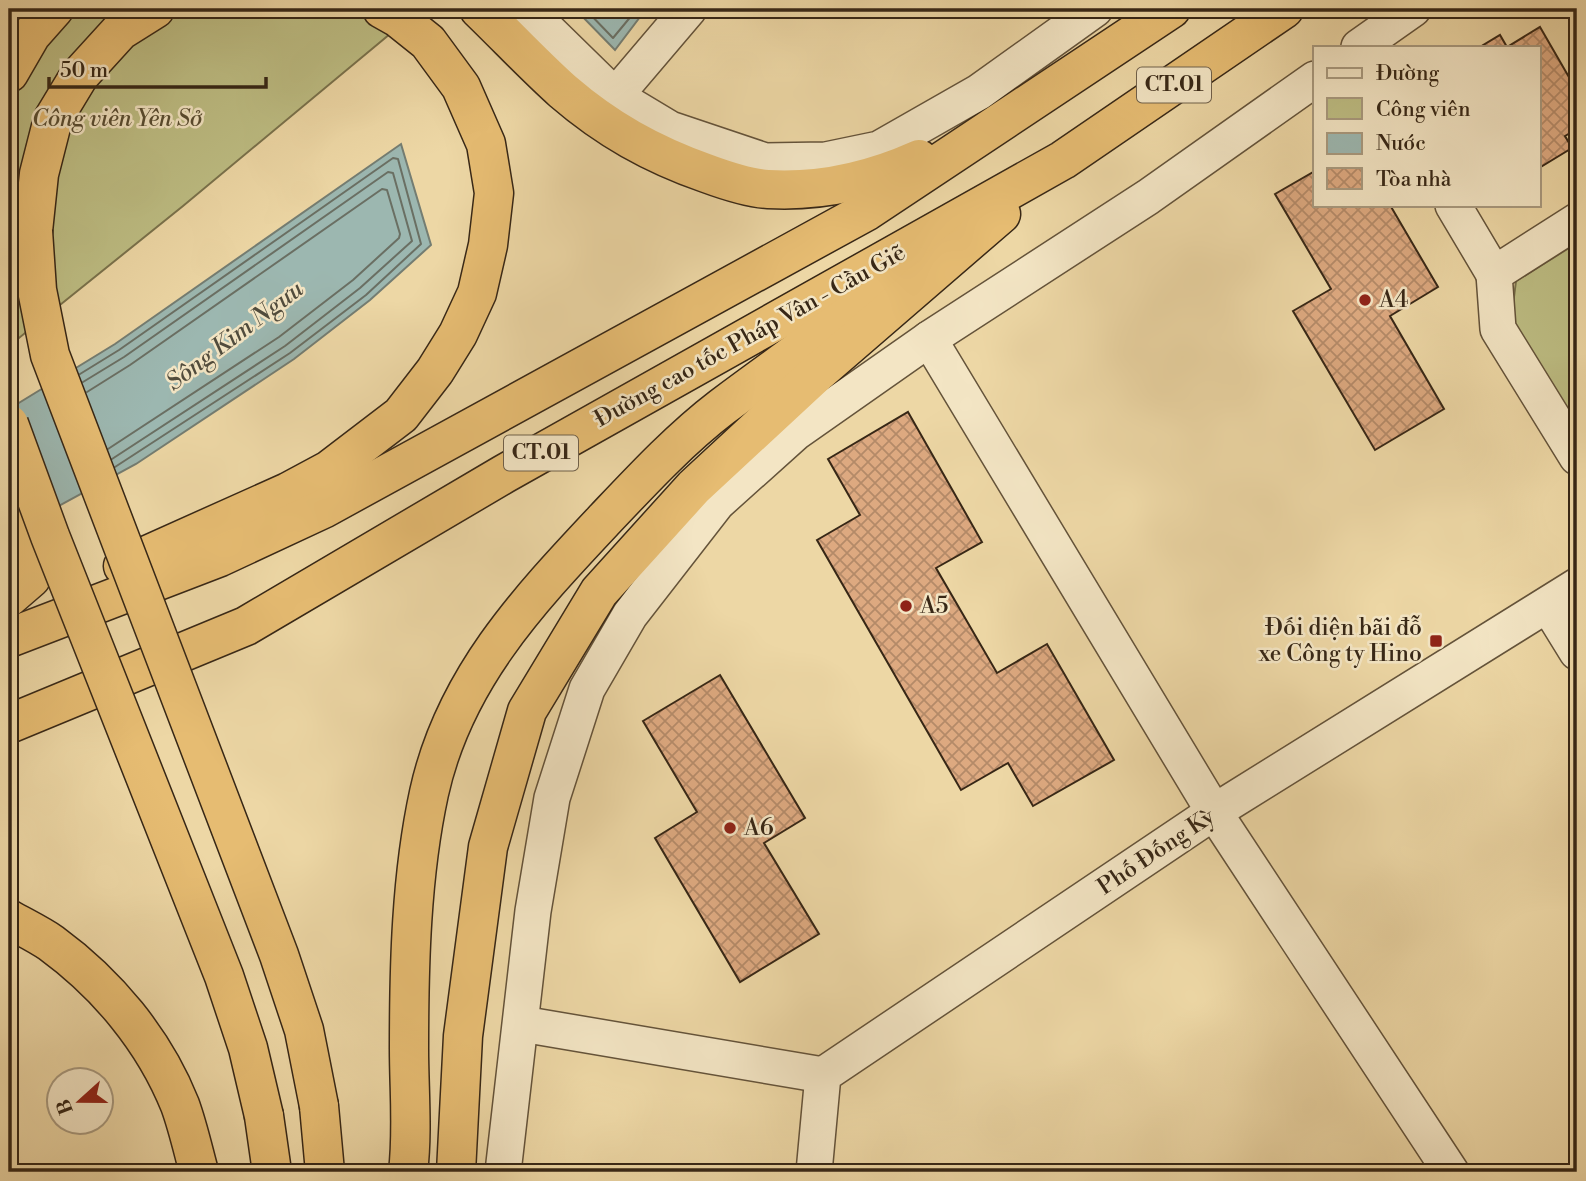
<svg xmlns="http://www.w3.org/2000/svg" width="1586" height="1181" font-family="'Libre Bodoni',serif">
	<defs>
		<pattern id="building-cross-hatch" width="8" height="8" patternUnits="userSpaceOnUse" patternTransform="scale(1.75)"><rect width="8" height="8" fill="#dda980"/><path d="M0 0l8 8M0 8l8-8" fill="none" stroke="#b48a68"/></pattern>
	</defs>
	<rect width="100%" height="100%" fill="#edd7a5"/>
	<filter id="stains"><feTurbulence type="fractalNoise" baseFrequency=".00286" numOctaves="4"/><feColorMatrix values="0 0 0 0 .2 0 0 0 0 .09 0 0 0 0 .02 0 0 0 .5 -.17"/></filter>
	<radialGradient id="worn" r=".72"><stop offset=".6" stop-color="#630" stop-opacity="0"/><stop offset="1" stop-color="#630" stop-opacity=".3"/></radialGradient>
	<!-- park -->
	<g fill="#bdbd83" stroke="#7a724c" stroke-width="2">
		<path d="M9,9H420L183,206L9,346Z"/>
		<path d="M1577,243V427L1511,321L1516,281Z"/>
	</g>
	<!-- water -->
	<g fill="#9cb7b0" stroke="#747d72" stroke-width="2">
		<path d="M575,9H646L615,50Z"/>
		<path d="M401,144L431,245L370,300L294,359L136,464L9,533V409L115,344Z"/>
	</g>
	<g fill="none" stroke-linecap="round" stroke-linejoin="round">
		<!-- shore -->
		<g stroke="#6a6f63" stroke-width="2">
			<path d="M585,9L613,38L637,9"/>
			<path d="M80,374L119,350L393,158L398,159L421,244L366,295L290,353L115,467"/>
			<path d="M83,382L124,357L388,172L393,173L412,241L360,288L285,346L112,459"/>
			<path d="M87,392L130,365L382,189L387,190L400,234L399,238L353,280L279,337L108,449"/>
		</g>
	</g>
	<!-- building -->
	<g fill="url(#building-cross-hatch)" stroke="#372716" stroke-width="2">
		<path d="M1540,27L1577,91V129L1565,136L1572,148L1539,168V47H1480L1500,35L1507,47Z"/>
		<path d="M1315,171V205H1390L1438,287L1390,316L1444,409L1375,450L1293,311L1331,289L1275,194Z"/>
		<path d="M908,412L982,542L936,568L997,673L1047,644L1114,760L1033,806L1008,763L961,790L817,540L860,515L828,459Z"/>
		<path d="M720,675L805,818L764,843L819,934L740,982L655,838L697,812L643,721Z"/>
	</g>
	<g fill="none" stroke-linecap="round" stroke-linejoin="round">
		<defs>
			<g id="minor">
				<path d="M526,9L615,96L670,129L765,161L826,160L879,149L979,92L1095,9"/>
				<path d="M1359,47L1413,9"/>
				<path d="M615,96L689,9"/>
				<path d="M1453,205L1494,274"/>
				<path d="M1577,221L1494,274L1498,329L1577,457"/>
				<path d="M929,339L1214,812L1451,1172"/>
				<path d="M1548,605L1577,652"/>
				<path d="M522,1024L823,1075"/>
				<path d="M503,1172L533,911L552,798L587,689L630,615L717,503L795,433L929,339L1148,197L1315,79"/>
				<path d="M814,1172L823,1075L1214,812L1577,586"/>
			</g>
			<g id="highway">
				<path d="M479,9C507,36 534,65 563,91C607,129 652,154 706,173C725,180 748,188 768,189C821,192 872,180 919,159"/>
				<path d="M9,73L31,35L54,9"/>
				<path d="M33,231L39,174L53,119L79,76L120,31L155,9"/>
				<path d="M9,485L38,549L31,578L9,597"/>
				<path d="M123,566L288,492L329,470L401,415L435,371L458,334L477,293L488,245L494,193L486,144L461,87L428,42L398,18L382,9"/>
				<path d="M9,638L220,557L323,509L867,211L1171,9"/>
				<path d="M9,724L246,626L504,474L1063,160L1284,9"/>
				<path d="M9,919C23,927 38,934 51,943C107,984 154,1040 180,1105C188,1127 193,1150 199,1172"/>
				<path d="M319,1106L325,1172"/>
				<path d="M264,1116L272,1172"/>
				<path d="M408,1172C413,1132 409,1089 409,1049C409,965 411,876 429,793C454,679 528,601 605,519C641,481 680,439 722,407C786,359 852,313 917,266"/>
				<path d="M456,1172L463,1036L488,847L527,711L599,592L694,487L817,373L1001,214"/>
			</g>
		</defs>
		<!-- minor casing -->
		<use href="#minor" stroke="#64533a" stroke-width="38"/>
		<!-- highway casing -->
		<use href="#highway" stroke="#372716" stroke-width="41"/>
		<!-- minor -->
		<use href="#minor" stroke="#f3e5c4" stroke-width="35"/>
		<!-- highway -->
		<use href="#highway" stroke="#e6bc72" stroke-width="38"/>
		<defs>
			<g id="highway-bridge">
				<path d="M33,231L37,290L50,355L279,955L304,1030L319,1106"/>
				<path d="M9,424L50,536L224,976L248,1048L264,1116"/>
			</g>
		</defs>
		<!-- highway-bridge casing -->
		<use href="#highway-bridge" stroke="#372716" stroke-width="41" stroke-linecap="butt"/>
		<!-- highway-bridge -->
		<use href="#highway-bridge" stroke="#e6bc72" stroke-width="38"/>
	</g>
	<!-- markers -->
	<g fill="#8f2418" stroke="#f3e5c4" stroke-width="2.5">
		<circle cx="1365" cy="300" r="7"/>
		<circle cx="906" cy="606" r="7"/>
		<rect x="1429" y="634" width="14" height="14" rx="3.5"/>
		<circle cx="730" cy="828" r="7"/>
	</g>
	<g text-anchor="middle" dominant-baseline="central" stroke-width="5" stroke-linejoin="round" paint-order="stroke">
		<!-- shield labels -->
		<g fill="#f3e5c4" stroke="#6f604a" stroke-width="2">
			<rect x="1137" y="67.5" width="74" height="35" rx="5"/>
			<rect x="504" y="435.5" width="74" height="35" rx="5"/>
		</g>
		<g font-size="21" font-weight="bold" fill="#372716">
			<text x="1174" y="85">CT.01</text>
			<text x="541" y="453">CT.01</text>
		</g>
		<!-- park labels -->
		<g font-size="23" font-style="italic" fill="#584c31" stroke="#f3e5c4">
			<text x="117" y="119">Công viên Yên Sở</text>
		</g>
		<!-- poi labels -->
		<g font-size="23" fill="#372716" stroke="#f3e5c4" text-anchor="start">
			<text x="1379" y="300">A4</text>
			<text x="920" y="606">A5</text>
			<text x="1422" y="628" text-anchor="end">Đối diện bãi đỗ<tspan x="1422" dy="26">xe Công ty Hino</tspan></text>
			<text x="744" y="828">A6</text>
		</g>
		<!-- street labels -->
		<g font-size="23" fill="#372716" stroke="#f3e5c4">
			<text transform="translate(750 336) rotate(-29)">Đường cao tốc Pháp Vân - Cầu Giẽ</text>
			<text transform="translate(1156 852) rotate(-34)">Phố Đống Kỳ</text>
		</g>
		<!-- water labels -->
		<g font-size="24" font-style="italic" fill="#504b3c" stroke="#f3e5c4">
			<text transform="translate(235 336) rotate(-37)">Sông Kim Ngưu</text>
		</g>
	</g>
	<!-- margin -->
	<rect width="1586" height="1181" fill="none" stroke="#edd7a5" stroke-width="35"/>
	<rect x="10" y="10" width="1565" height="1160" fill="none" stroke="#372716" stroke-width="3.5"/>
	<rect x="18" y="18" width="1551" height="1146" fill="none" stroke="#372716" stroke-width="2"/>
	<!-- legend -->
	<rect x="1313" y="46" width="228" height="161" fill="#f3e5c4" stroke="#a8997e" stroke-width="2"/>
	<rect x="1327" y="68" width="35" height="10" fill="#f3e5c4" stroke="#a8997e" stroke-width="2"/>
	<text x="1376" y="80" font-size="21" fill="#372716">Đường</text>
	<rect x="1327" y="98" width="35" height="21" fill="#bdbd83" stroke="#a8997e" stroke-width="2"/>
	<text x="1376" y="116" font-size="21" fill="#372716">Công viên</text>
	<rect x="1327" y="133" width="35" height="21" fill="#9cb7b0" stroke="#a8997e" stroke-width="2"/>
	<text x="1376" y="150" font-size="21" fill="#372716">Nước</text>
	<rect x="1327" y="168" width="35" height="21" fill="url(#building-cross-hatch)" stroke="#a8997e" stroke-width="2"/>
	<text x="1376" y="186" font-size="21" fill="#372716">Tòa nhà</text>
	<!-- north arrow -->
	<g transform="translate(80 1101) rotate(249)"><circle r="33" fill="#f3e5c4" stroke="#a8997e" stroke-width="2"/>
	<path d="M0-5L12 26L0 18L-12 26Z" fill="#8f2418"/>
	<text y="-10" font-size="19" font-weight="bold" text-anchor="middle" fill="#372716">B</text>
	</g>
	<!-- scale -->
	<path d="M49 77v10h217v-10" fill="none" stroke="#372716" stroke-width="3.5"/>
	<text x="60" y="77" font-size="21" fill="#372716" stroke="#f3e5c4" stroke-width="5" paint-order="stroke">50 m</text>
	<rect width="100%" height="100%" filter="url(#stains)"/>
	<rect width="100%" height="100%" fill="url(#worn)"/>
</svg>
